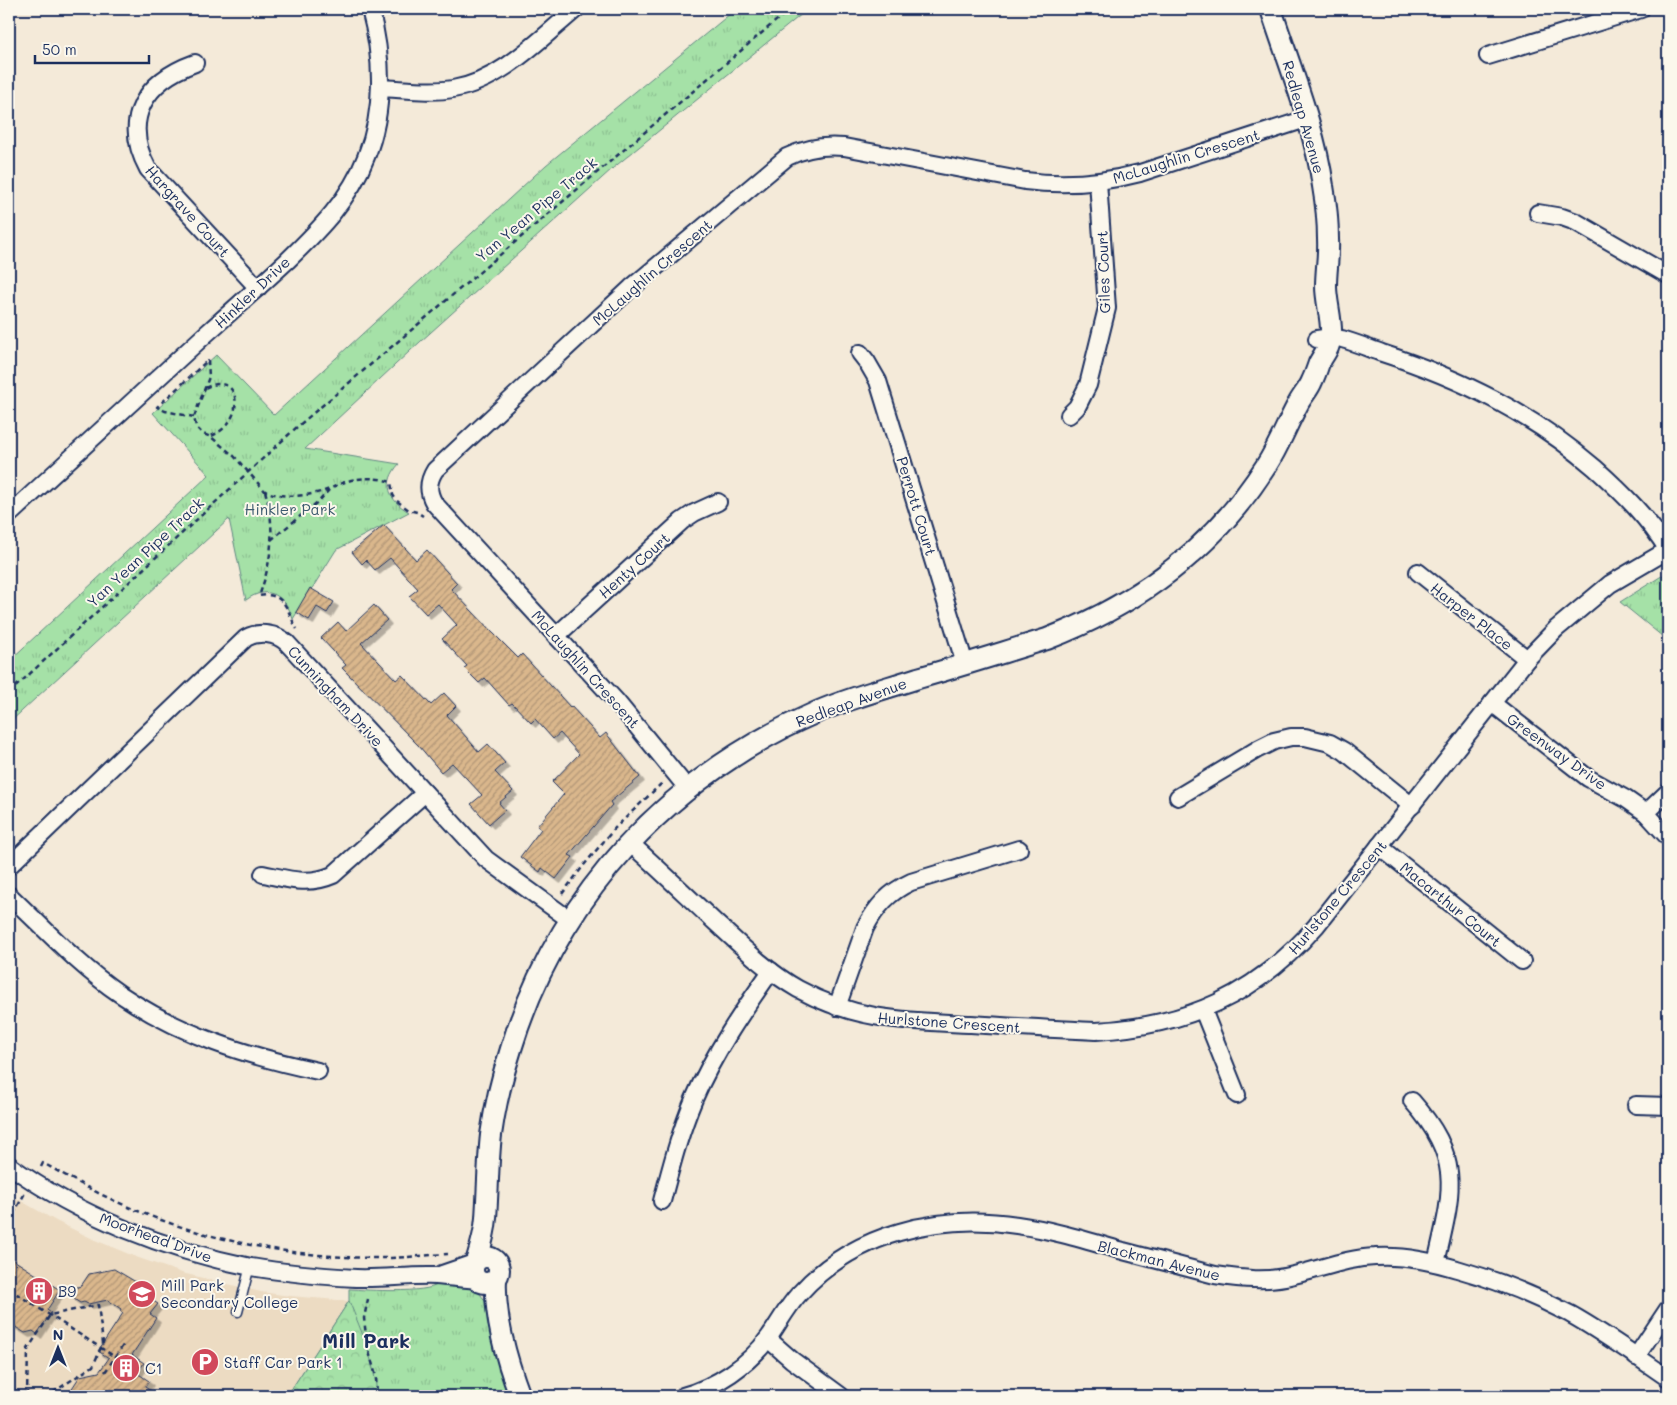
<svg xmlns="http://www.w3.org/2000/svg" width="1677" height="1405" font-family="Mali,sans-serif">
	<defs>
		<pattern id="grass-tufts" width="24" height="20" patternUnits="userSpaceOnUse" patternTransform="scale(1.25)"><rect width="24" height="20" fill="#a5e1a7"/><path d="M3 7l-1-3M5 7V3M7 7l1-3M15 17l-1-3M17 17v-4M19 17l1-3" fill="none" stroke="#8dc192"/></pattern>
		<pattern id="forest-crowns" width="20" height="18" patternUnits="userSpaceOnUse" patternTransform="scale(1.25)"><rect width="20" height="18" fill="#a5e1a7"/><path d="M2 6a3 3 0 1 1 6 0M12 15a3 3 0 1 1 6 0" fill="none" stroke="#8dc192"/></pattern>
		<pattern id="building-hatch" width="6" height="6" patternUnits="userSpaceOnUse" patternTransform="scale(1.25)"><rect width="6" height="6" fill="#dab78c"/><path d="M-1 1l2-2M0 6l6-6M5 7l2-2" fill="none" stroke="#b09576"/></pattern>
		<filter id="shadow"><feDropShadow dx="4.5" dy="4.5" stdDeviation="0" flood-color="#0004"/></filter>
	</defs>
	<rect width="100%" height="100%" fill="#f4ead9"/>
	<filter id="ink" filterUnits="userSpaceOnUse"><feTurbulence type="fractalNoise" baseFrequency=".02" numOctaves="2"/><feDisplacementMap in="SourceGraphic" scale="10" xChannelSelector="R" yChannelSelector="G"/><feConvolveMatrix kernelMatrix="1 2 1 2 8 2 1 2 1" color-interpolation-filters="sRGB"/></filter>
	<g filter="url(#ink)">
		<!-- built -->
		<path fill="#ecdbc2" d="M9,1194L56,1221L95,1240L136,1257L182,1273L261,1292L290,1296L349,1301L287,1396H9Z"/>
		<!-- grass -->
		<g fill="url(#grass-tufts)" stroke="#608882">
			<path d="M736,9H808L612,169L410,351L305,449L399,464C382,483 388,500 409,512L336,550L293,619C286,596 268,584 246,600L229,519L9,723V661L209,475L153,413L216,355L274,415L546,165Z"/>
			<path d="M1668,572V641L1620,602Z"/>
			<path d="M439,1284C469,1285 491,1288 488,1325L509,1396H287L349,1301V1289C368,1290 425,1294 439,1284Z"/>
		</g>
		<!-- forest -->
		<path fill="url(#forest-crowns)" stroke="#608882" d="M349,1301C362,1332 375,1362 377,1396H287Z"/>
		<!-- building -->
		<g fill="url(#building-hatch)" stroke="#1b2f5e" filter="url(#shadow)">
			<path d="M384,525L416,560L427,550L457,583L451,589L492,632L518,658L522,654L570,707L571,706L600,738L606,733L640,777L610,802L612,805L569,855L573,857L556,879L542,868L540,872L520,857L541,829L537,826L564,794L552,782L579,754L560,733L553,739L535,719L531,723L512,703L509,705L485,678L479,683L464,668L467,666L442,639L457,625L438,604L426,614L409,596L418,589L390,558L375,570L366,560L362,564L352,552Z"/>
			<path d="M310,588L334,602L327,613L317,607L309,620L296,612Z"/>
			<path d="M374,605L387,620L361,643L396,680L402,675L431,705L444,693L456,706L447,715L479,752L488,744L505,763L495,772L513,791L499,803L505,810L489,824L471,804L482,795L452,763L441,772L419,746L342,668L346,665L321,638L338,622L346,631Z"/>
			<path d="M9,1257L60,1290L47,1310L51,1313L37,1334L33,1331L25,1333L9,1323Z"/>
			<path d="M114,1269L151,1291L147,1297L158,1304L150,1314L156,1318L132,1355L144,1363L137,1373L149,1381L145,1387L158,1396H67L80,1376L99,1372L109,1358L98,1351L123,1313L120,1311L121,1309L108,1300L88,1304L84,1302L80,1303L71,1297L77,1287L81,1286L89,1274Z"/>
		</g>
		<g fill="none" stroke-linecap="round" stroke-linejoin="round">
			<defs>
				<path id="service" d="M238,1312L250,1266"/>
				<g id="minor">
					<path d="M1488,56L1641,9"/>
					<path d="M195,63C145,81 121,119 148,169L258,288"/>
					<path d="M380,88C404,89 430,93 453,89C501,81 540,39 576,9"/>
					<path d="M1538,213L1562,217L1576,222L1668,275"/>
					<path d="M860,353L867,362L878,381L965,664"/>
					<path d="M1069,415L1077,407L1088,385L1107,308L1098,182"/>
					<path d="M9,515C74,455 140,395 206,334C233,310 260,286 287,261C319,230 350,199 366,157C385,110 383,57 370,9"/>
					<path d="M1418,572L1527,659"/>
					<path d="M556,636L682,521L694,513L718,502"/>
					<path d="M1492,703L1588,778L1626,799L1646,813L1668,837"/>
					<path d="M687,788L617,702L434,503C427,491 428,481 435,470L631,288L787,157C805,148 824,145 844,147L1025,181C1064,186 1102,183 1140,173L1306,119"/>
					<path d="M1178,797L1258,749L1274,741L1291,737H1305L1330,743L1344,751L1412,806"/>
					<path d="M1646,813L1668,792"/>
					<path d="M630,843C659,869 687,896 716,923C741,946 768,972 798,989C856,1021 907,1021 971,1024C1012,1027 1054,1029 1096,1031C1187,1026 1256,995 1316,926L1527,659L1556,629L1610,584L1668,550C1648,518 1623,493 1595,468C1531,413 1462,379 1382,353C1368,348 1356,343 1342,339L1331,337L1317,339"/>
					<path d="M1379,846L1522,961"/>
					<path d="M9,866L246,638C259,631 276,633 287,643L486,859L570,920"/>
					<path d="M263,874C288,879 308,886 333,875L425,793"/>
					<path d="M9,895C45,929 79,966 120,994C180,1035 247,1056 318,1071"/>
					<path d="M837,1007L865,928C876,907 889,892 911,882L1019,849"/>
					<path d="M1203,1010L1237,1095"/>
					<path d="M1412,1101C1464,1160 1452,1193 1436,1263"/>
					<path d="M1636,1105L1668,1106"/>
					<path d="M9,1165C79,1216 166,1250 251,1267C286,1273 321,1276 356,1278C383,1279 409,1275 436,1276C449,1277 463,1279 477,1280"/>
					<path d="M662,1201C671,1167 680,1132 694,1099C714,1053 742,1012 771,971"/>
					<path d="M442,1274L474,1263"/>
					<path d="M768,1339L792,1360L841,1396"/>
					<path d="M1636,1357L1668,1309"/>
					<path d="M683,1396C716,1387 749,1365 769,1337C779,1323 787,1307 799,1294C853,1233 939,1213 1017,1225C1053,1230 1088,1241 1123,1251C1154,1259 1184,1267 1215,1275C1241,1279 1268,1282 1294,1275C1321,1269 1347,1258 1375,1257C1403,1255 1431,1261 1457,1269C1496,1280 1534,1295 1570,1314C1604,1333 1636,1356 1668,1378"/>
				</g>
				<g id="tertiary">
					<circle cx="486" cy="1270" r="13"/>
					<path d="M477,1259C481,1246 485,1232 486,1218C488,1190 488,1162 491,1135C495,1106 502,1077 511,1049C558,895 670,776 817,712C849,698 884,689 918,678C961,666 1004,652 1047,639C1139,604 1213,549 1266,466C1279,446 1287,424 1298,404C1302,396 1309,389 1312,381C1315,375 1317,369 1319,363C1324,354 1331,346 1331,335C1332,319 1326,302 1326,286C1326,270 1329,255 1328,239C1328,222 1326,203 1323,186C1315,128 1289,65 1271,9"/>
					<path d="M496,1278C494,1318 506,1359 520,1396"/>
				</g>
			</defs>
			<!-- service casing -->
			<use href="#service" stroke="#1b2f5e" stroke-width="11"/>
			<!-- minor casing -->
			<use href="#minor" stroke="#1b2f5e" stroke-width="20"/>
			<!-- tertiary casing -->
			<use href="#tertiary" stroke="#1b2f5e" stroke-width="24"/>
			<!-- path -->
			<g stroke="#1b2f5e" stroke-width="2.5" stroke-dasharray="5 4" stroke-linecap="butt">
				<path d="M205,388C242,369 247,422 211,436"/>
				<path d="M194,417L165,411L157,407L208,360L209,377L194,417L196,427L203,434L211,437L234,456L265,491C282,499 310,496 327,490C333,488 338,484 345,482C358,477 377,477 391,482L393,495L397,501L409,510L417,512L423,516"/>
				<path d="M265,491C276,526 272,562 259,596C286,591 287,612 297,629"/>
				<path d="M271,540L320,500L329,490"/>
				<path d="M9,693L297,427L790,9"/>
				<path d="M562,894L584,865L615,828L661,784L660,782"/>
				<path d="M41,1167L43,1163C70,1178 96,1193 124,1205C207,1242 301,1259 391,1258C410,1257 429,1255 448,1254"/>
				<path d="M9,1222L25,1193"/>
				<path d="M9,1289L115,1357"/>
				<path d="M368,1299L364,1318L367,1345L376,1376L377,1396"/>
				<path d="M105,1372L124,1344"/>
				<path d="M27,1396L28,1349L50,1315L98,1305L103,1343L93,1366L52,1393L35,1396"/>
			</g>
			<!-- service -->
			<use href="#service" stroke="#fbf7ec" stroke-width="8"/>
			<!-- minor -->
			<use href="#minor" stroke="#fbf7ec" stroke-width="16"/>
			<!-- tertiary -->
			<use href="#tertiary" stroke="#fbf7ec" stroke-width="20"/>
		</g>
	</g>
	<!-- icons -->
	<defs>
		<symbol id="building-disc" viewBox="-11 -11 22 22"><circle r="9.5" fill="#d1495b" stroke="#fbf7ec"/><path d="M-4-6H4V6H1V3H-1V6H-4ZM-2.5-4.3h1.7v1.8h-1.7ZM.8-4.3h1.7v1.8H.8ZM-2.5-1h1.7V.8h-1.7ZM.8-1h1.7V.8H.8Z" fill="#fff"/></symbol>
		<symbol id="school-disc" viewBox="-11 -11 22 22"><circle r="9.5" fill="#d1495b" stroke="#fbf7ec"/><path d="M0-5L7-2L0 1L-7-2ZM-4 1L0 2.5L4 1V4Q0 6-4 4Z" fill="#fff"/></symbol>
		<symbol id="parking-disc" viewBox="-11 -11 22 22"><circle r="9.5" fill="#d1495b" stroke="#fbf7ec"/><path d="M-3.5-5.5H1a3.5 3.5 0 0 1 0 7H-1V5.5H-3.5ZM-1-3.4V-.6H.8a1.4 1.4 0 0 0 0-2.8Z" fill="#fff"/></symbol>
	</defs>
	<g fill-rule="evenodd">
		<use href="#building-disc" x="23" y="1275" width="32" height="32"/>
		<use href="#school-disc" x="126" y="1278" width="32" height="32"/>
		<use href="#parking-disc" x="189" y="1346" width="32" height="32"/>
		<use href="#building-disc" x="110" y="1352" width="32" height="32"/>
	</g>
	<g text-anchor="middle" dominant-baseline="central" stroke-width="4" stroke-linejoin="round" paint-order="stroke">
		<!-- street labels -->
		<g font-size="15" fill="#1b2f5e" stroke="#fbf7ec">
			<text transform="translate(1304 117) rotate(74)">Redleap Avenue</text>
			<text transform="translate(1186 156) rotate(-17)">McLaughlin Crescent</text>
			<text transform="translate(536 209) rotate(-40)">Yan Yean Pipe Track</text>
			<text transform="translate(188 211) rotate(48)">Hargrave Court</text>
			<text transform="translate(652 272) rotate(-41)">McLaughlin Crescent</text>
			<text transform="translate(1103 272) rotate(-92)">Giles Court</text>
			<text transform="translate(252 292) rotate(-43)">Hinkler Drive</text>
			<text transform="translate(917 506) rotate(73)">Perrott Court</text>
			<text transform="translate(145 552) rotate(-43)">Yan Yean Pipe Track</text>
			<text transform="translate(634 565) rotate(-42)">Henty Court</text>
			<text transform="translate(1472 616) rotate(38)">Harper Place</text>
			<text transform="translate(586 669) rotate(48)">McLaughlin Crescent</text>
			<text transform="translate(336 696) rotate(47)">Cunningham Drive</text>
			<text transform="translate(851 702) rotate(-20)">Redleap Avenue</text>
			<text transform="translate(1557 751) rotate(36)">Greenway Drive</text>
			<text transform="translate(1337 897) rotate(-50)">Hurlstone Crescent</text>
			<text transform="translate(1451 904) rotate(39)">Macarthur Court</text>
			<text transform="translate(949 1022) rotate(4)">Hurlstone Crescent</text>
			<text transform="translate(156 1237) rotate(20)">Moorhead Drive</text>
			<text transform="translate(1159 1260) rotate(14)">Blackman Avenue</text>
		</g>
		<!-- park labels -->
		<g font-size="15" fill="#3e5c70" stroke="#fbf7ec">
			<text x="290" y="509">Hinkler Park</text>
		</g>
		<!-- poi labels -->
		<g font-size="15" fill="#1b2f5e" stroke="#fbf7ec" text-anchor="start">
			<text x="161" y="1285">Mill Park<tspan x="161" dy="17">Secondary College</tspan></text>
			<text x="58" y="1291">B9</text>
			<text x="224" y="1362">Staff Car Park 1</text>
			<text x="145" y="1368">C1</text>
		</g>
		<!-- district labels -->
		<g font-size="20" font-weight="bold" fill="#1b2f5e" stroke="#fbf7ec">
			<text x="366" y="1340">Mill Park</text>
		</g>
	</g>
	<!-- margin -->
	<rect width="1677" height="1405" fill="none" stroke="#fbf7ec" stroke-width="30"/>
	<rect x="15" y="15" width="1647" height="1375" fill="none" stroke="#1b2f5e" stroke-width="2" filter="url(#ink)"/>
	<!-- north arrow -->
	<g transform="translate(58 1348)" stroke="#fbf7ec" stroke-width="4" paint-order="stroke">
	<path d="M0-4L9 19L0 12L-9 19Z" fill="#1b2f5e"/>
	<text y="-8" font-size="14" font-weight="bold" text-anchor="middle" fill="#1b2f5e">N</text>
	</g>
	<!-- scale -->
	<path d="M35 55v8h114v-8" fill="none" stroke="#1b2f5e" stroke-width="2.5"/>
	<text x="42" y="55" font-size="15" fill="#1b2f5e" stroke="#fbf7ec" stroke-width="4" paint-order="stroke">50 m</text>
</svg>
